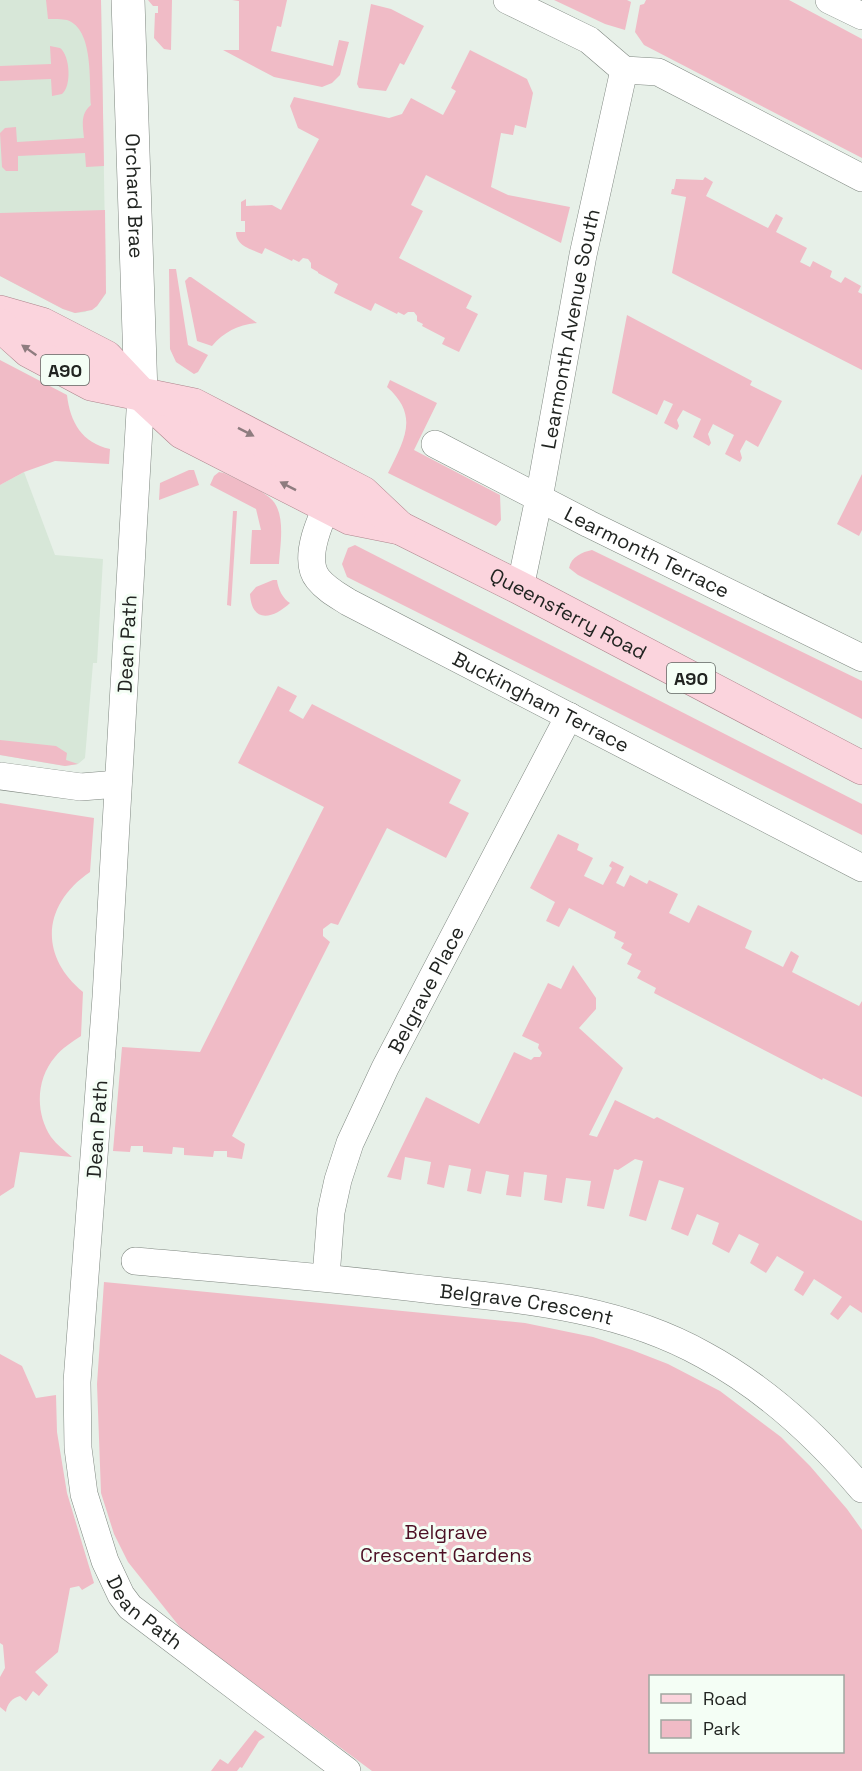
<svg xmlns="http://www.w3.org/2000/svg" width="862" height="1771" font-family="'Space Grotesk',sans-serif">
	<rect width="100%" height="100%" fill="#e7f0e8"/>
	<!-- built -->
	<g fill="#d7e7d8">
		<path d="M0,0H101L106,293L97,306L85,312L75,313L63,309L0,276Z"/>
		<path d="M24,472L55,555L103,559L97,663H93L85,758L78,764L65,766L0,755V485Z"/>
	</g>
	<!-- green -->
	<g fill="#f0bbc6" fill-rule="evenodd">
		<path d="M46,0H101L104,166L86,167L85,153L18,156V171H6L2,167L0,133L5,128L16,127L17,142L84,138C83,125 80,114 91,105C89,82 94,29 67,20C62,19 54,19 48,19Z"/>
		<path d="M148,0H172L171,50L164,49L154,38L155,13H158V6H153Z"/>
		<path d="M232,0H287L281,27L277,26L271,51L333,66L339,40L349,42L340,75L332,83L322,87L274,77L223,50H239V1Z"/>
		<path d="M554,0H627L631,2L625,30L605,24Z"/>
		<path d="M646,0H789L862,39V158L644,45L635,32L640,5L644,4Z"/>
		<path d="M371,4L391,9L424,26L404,65L400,63L386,91L359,88L357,84Z"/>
		<path d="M50,46L60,48C70,55 72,86 62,94L52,96L51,79L0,81V66L51,64Z"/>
		<path d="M470,50L527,79L533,93L526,128L515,125L513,135L501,133L491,187L508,195L570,207L561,243L426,175L411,205L423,211L399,258L472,296L466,308L478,314L459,352L442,344L445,338L422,326L423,324L417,321V316L414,312H408L404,315L398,312L397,314L375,303L371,311L334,293L338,284L318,273V272L311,268V263L308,259L303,258L299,262L293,259L292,261L265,248L262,254C251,249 236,246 236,232H245V221H241V202L246,199V206L272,205L281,210L319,139L298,128L290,106L294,97L389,118L402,114L411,98L443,115L456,91L451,88Z"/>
		<path d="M705,177L713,182L706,196L768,228L776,214L783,218L776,232L807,248L800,262L810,267L813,261L832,271L830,277L841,283L845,277L861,286L858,292L862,294V370L672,273L686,197L671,194L672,189H674L676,179L703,180Z"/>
		<path d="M105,210L106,293L97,306L92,310L75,313L63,309L0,276V213Z"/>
		<path d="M169,269H176L188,345L208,355L198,372L194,374L176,362L170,349Z"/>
		<path d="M189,277H191L257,323C238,325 224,332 212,346L197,341L185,281Z"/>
		<path d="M627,315L752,381L750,385L782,401L758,447L746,440L740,451L742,458L740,462L725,454L734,435L713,424L708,434L711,443L709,446L693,437L701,419L683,410L677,420L679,426L677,430L664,423L673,404L664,400L657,415L612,393Z"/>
		<path d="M0,360L67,395C70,422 82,443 110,449L109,464L55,461L24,472L0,485Z"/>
		<path d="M390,380L437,403L414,450L500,495L501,520L496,526L388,473C404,440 420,416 387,387Z"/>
		<path d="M189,470H194L199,485L159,500L160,483Z"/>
		<path d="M219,472L224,473C238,480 256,487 269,497C287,511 280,544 279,564H250L252,530H261L256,509L210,485L214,476Z"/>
		<path d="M862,474V530L859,536L837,524Z"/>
		<path d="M233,511H237L231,606L227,605Z"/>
		<path d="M355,545L862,804V835L347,577L342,564L348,548Z"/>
		<path d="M592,550L862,681V719L578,575L569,568C571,557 582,552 592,550Z"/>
		<path d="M273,580H277C278,589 283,599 290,603C274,618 252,625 250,594L256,587Z"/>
		<path d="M278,686L297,696L289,711L303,719L312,704L461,780L449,803L469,813L446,858L387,828L338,925L331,923L323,929V936L330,942L232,1136L245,1144L242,1159L227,1157V1151H214L213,1157L184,1155V1148L173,1147L172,1154L143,1152V1146H131L130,1152L113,1151L122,1047L200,1052L324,807L238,763Z"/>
		<path d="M0,740L56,746L67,753L66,760L78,764L65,766L0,755Z"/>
		<path d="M0,803L94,818L90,872C43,904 38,955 83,992L81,1036C72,1042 62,1048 55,1057C36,1079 35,1113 51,1137C57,1145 65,1151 72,1157L20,1152L14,1187L0,1196Z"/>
		<path d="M558,834L579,844L577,850L593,858L584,876L603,885L612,868L609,866L612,861L624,867L616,883L624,887L630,875L647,884L649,880L678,894L669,913L689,923L698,905L752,931L745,948L783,967L791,951L799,956L792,972L859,1006L862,1001V1097L823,1078L822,1080L654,993L656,988L637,978L641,971L627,964L632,954L621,948L624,943L614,938L616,932L569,908L559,927L546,921L555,902L530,888Z"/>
		<path d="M573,965L596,998V1009L579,1028L623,1068L589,1135L597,1137L615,1100L654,1119L657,1117L862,1221V1313L850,1305L838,1320L830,1314L842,1297L814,1279L803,1296L794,1290L804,1272L777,1256L766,1273L750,1263L759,1244L739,1234L729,1253L712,1244L719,1223L697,1214L688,1236L671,1229L684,1188L659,1180L646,1221L629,1216L643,1161L635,1159L618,1170L614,1169L604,1209L587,1206L591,1181L566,1178L562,1203L544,1200L547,1175L524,1172L521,1197L506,1195L509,1175L486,1171L481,1194L467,1191L471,1169L449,1165L444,1188L427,1184L431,1162L405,1157L401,1180L387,1177L426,1097L479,1124L514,1052L531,1060L534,1057H540L542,1053L538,1048L539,1044L522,1036L548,983L561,989Z"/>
		<path d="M104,1282L525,1323L593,1337L632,1350L668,1364L720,1391L781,1437L810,1466L847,1509L862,1530V1771H372L183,1631L128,1562L114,1534L101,1493L97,1384ZM650,1676H842V1752H650Z"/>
		<path d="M0,1354L22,1366L36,1398L56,1395L57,1432L67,1493L94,1583L82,1590L79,1586L70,1588L58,1652L35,1672L48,1685L39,1696L33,1691L26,1701L20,1696C12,1698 7,1704 6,1712L0,1707V1677L5,1668L3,1645L0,1643Z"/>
		<path d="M255,1730L265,1737L259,1741L242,1768L240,1767L237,1771H211L220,1759L228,1764Z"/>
	</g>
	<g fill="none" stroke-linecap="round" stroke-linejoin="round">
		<defs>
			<g id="minor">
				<path d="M507,0L589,40L624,70"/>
				<path d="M829,0L862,16"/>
				<path d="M624,70L658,72L862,178"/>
				<path id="s1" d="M141,394L106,997L77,1382L78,1448L84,1494L105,1561L121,1595L130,1607L347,1771"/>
				<path id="s2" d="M435,444L589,524L862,658"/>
				<path id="s3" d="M335,489C325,510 300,557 318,579C326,589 337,595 348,602L862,868"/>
				<path id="s4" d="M520,588L539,498L583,255L624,70"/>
				<path d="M0,776L81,787L118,784"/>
				<path id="s5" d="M135,1261C234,1270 334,1278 433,1290C526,1300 620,1308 704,1355C765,1388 818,1437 862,1489"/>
				<path id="s6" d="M326,1277L331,1212L338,1180L350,1143L385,1068L569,716"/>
			</g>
			<g id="tertiary">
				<path id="s7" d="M128,0L141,394"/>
			</g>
			<g id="primary">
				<path id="s8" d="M0,312L42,324L106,357L141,394L182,432L350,518L400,528L520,588L862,768"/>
				<path d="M0,325L29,351L91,384L194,405L363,493L400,528"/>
			</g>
		</defs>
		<!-- minor casing -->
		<use href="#minor" stroke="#7f8780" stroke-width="28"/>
		<!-- tertiary casing -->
		<use href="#tertiary" stroke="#7f8780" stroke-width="34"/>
		<!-- primary casing -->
		<use href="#primary" stroke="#ad848c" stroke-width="34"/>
		<!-- minor -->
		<use href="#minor" stroke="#fff" stroke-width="27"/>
		<!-- tertiary -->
		<use href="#tertiary" stroke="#fff" stroke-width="33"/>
		<!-- primary -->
		<use href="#primary" stroke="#fbd4dd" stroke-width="33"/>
	</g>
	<!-- one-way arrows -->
	<defs><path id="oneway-solid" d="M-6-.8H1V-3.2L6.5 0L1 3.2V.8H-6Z" transform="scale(1.5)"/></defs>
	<g fill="#8e7c7f">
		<use href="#oneway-solid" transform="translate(29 350) rotate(-145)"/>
		<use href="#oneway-solid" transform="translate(246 432) rotate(27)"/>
		<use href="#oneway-solid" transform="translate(288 486) rotate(-153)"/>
	</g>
	<g text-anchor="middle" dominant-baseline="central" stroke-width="6" stroke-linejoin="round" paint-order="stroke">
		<!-- shield labels -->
		<g fill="#f4fef5" stroke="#606561" stroke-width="1.5">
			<rect x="41" y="355" width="48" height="30" rx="4.5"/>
			<rect x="667" y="663" width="48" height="30" rx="4.5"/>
		</g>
		<g font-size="18" font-weight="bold" fill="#212421">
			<text x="65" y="370">A90</text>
			<text x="691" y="678">A90</text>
		</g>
		<!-- street labels -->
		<g font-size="20" fill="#212421" stroke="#f4fef5">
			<text stroke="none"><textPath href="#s7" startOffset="196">Orchard Brae</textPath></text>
			<text stroke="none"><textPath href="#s4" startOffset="264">Learmonth Avenue South</textPath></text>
			<text stroke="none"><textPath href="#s2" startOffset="238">Learmonth Terrace</textPath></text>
			<text stroke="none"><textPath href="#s8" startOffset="651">Queensferry Road</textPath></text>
			<text transform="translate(127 644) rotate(-87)">Dean Path</text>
			<text stroke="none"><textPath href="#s3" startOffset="351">Buckingham Terrace</textPath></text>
			<text stroke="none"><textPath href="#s6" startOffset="308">Belgrave Place</textPath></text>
			<text transform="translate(97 1129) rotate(-86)">Dean Path</text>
			<text stroke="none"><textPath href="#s5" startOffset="394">Belgrave Crescent</textPath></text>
			<text stroke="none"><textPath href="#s1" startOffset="1239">Dean Path</textPath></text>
		</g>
		<!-- park labels -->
		<g font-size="20" fill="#4d1025" stroke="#f4fef5">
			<text x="446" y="1532">Belgrave<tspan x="446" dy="23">Crescent Gardens</tspan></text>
		</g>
	</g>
	<!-- legend -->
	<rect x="649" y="1675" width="195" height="78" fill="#f4fef5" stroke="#a0a7a0" stroke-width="1.5"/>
	<rect x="661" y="1694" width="30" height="9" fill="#fbd4dd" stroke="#a0a7a0" stroke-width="1.5"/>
	<text x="703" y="1705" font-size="18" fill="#212421">Road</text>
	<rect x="661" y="1720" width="30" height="18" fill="#f0bbc6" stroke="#a0a7a0" stroke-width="1.5"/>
	<text x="703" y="1735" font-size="18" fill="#212421">Park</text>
</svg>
